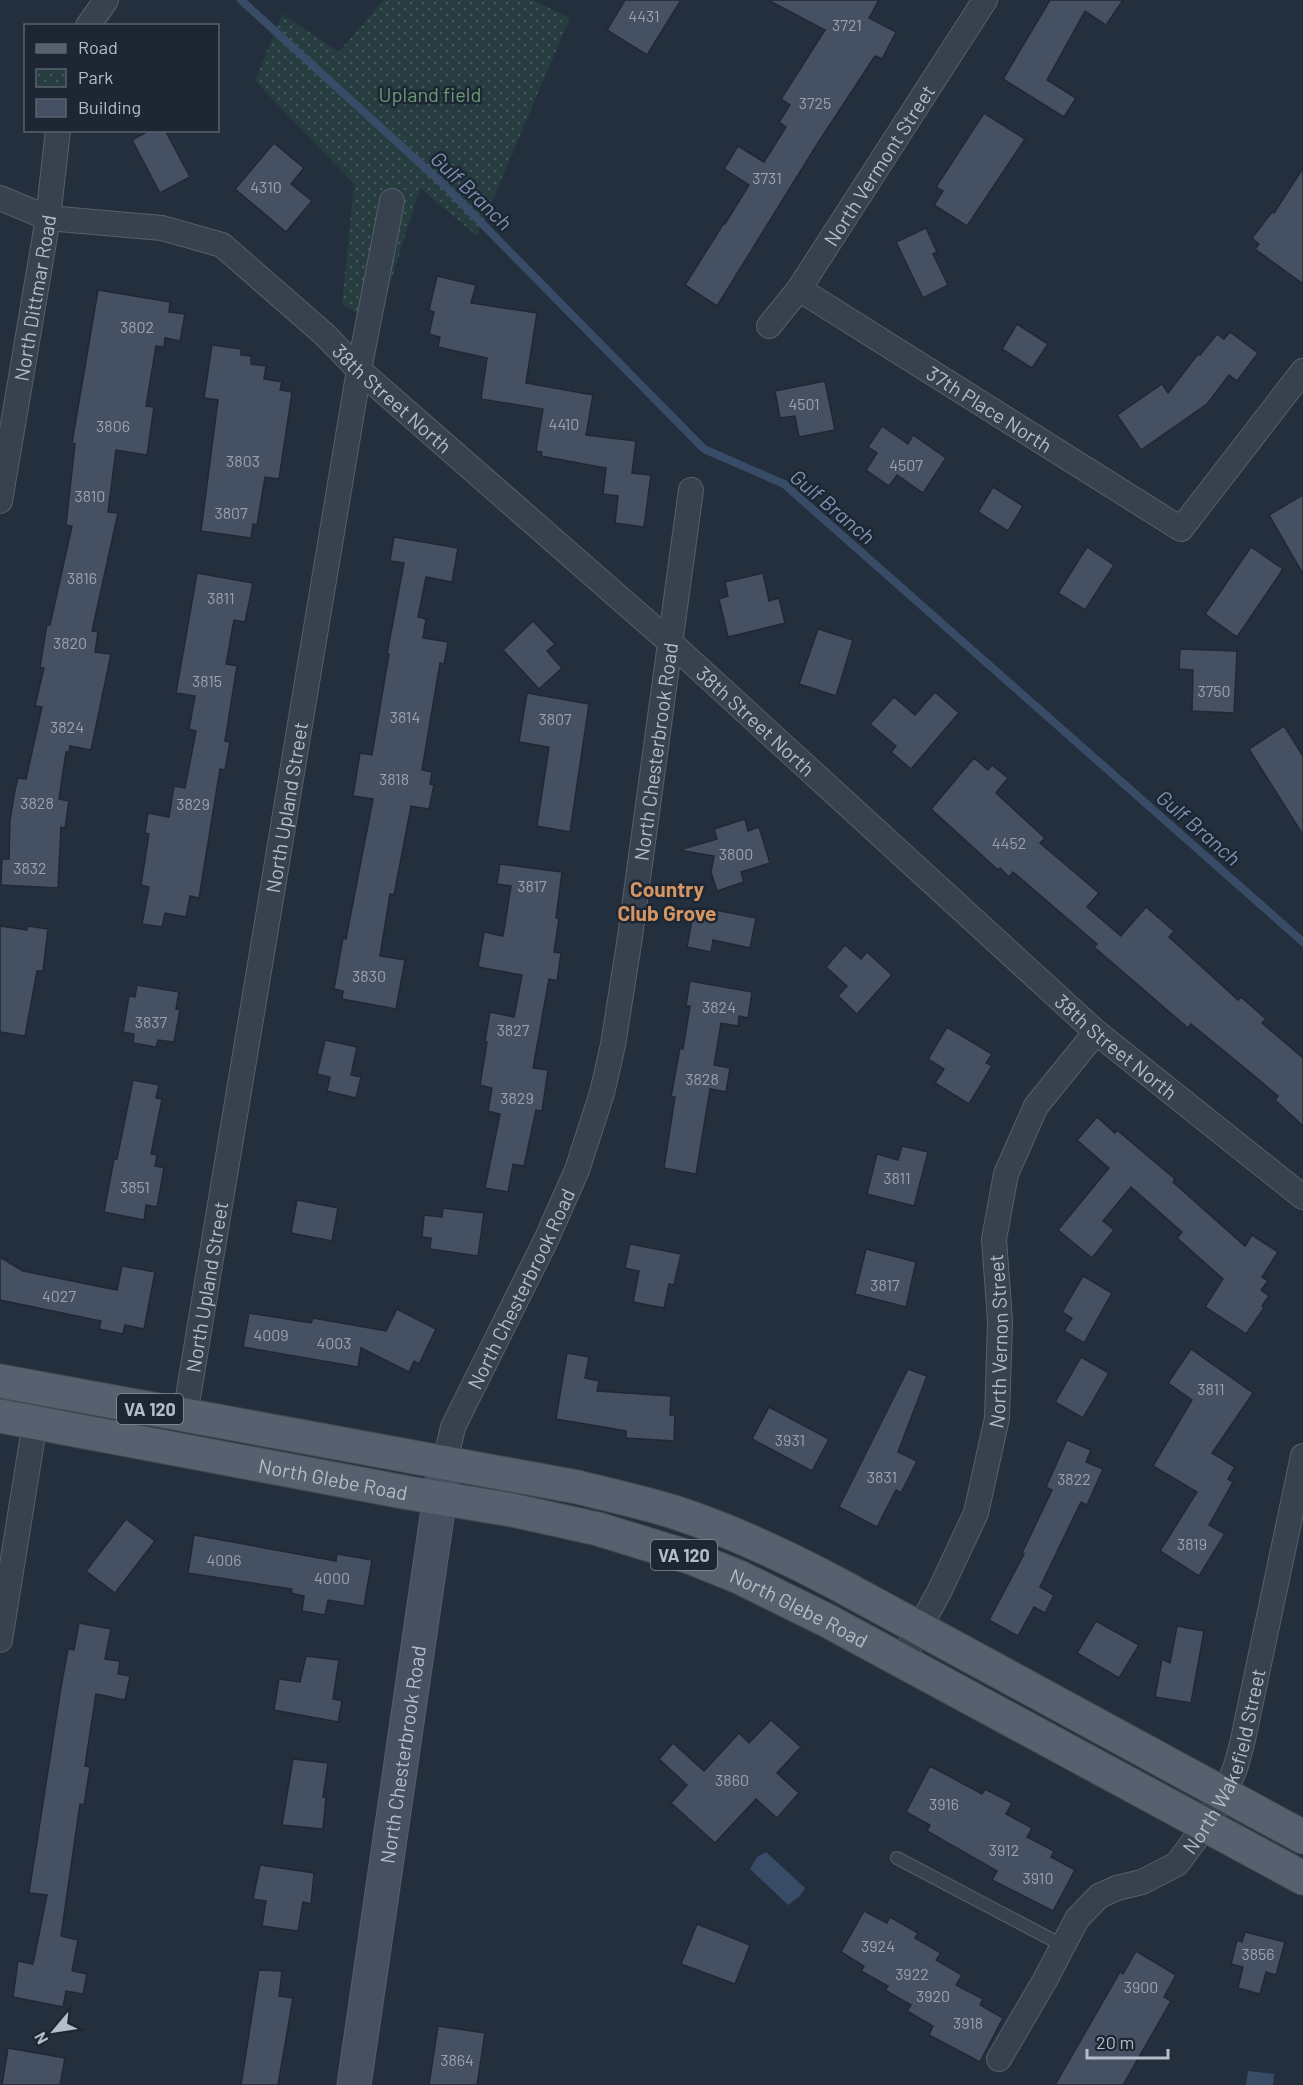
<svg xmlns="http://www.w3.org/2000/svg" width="1303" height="2085" font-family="Barlow,sans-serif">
	<defs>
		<pattern id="park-dots" width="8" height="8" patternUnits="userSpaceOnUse" patternTransform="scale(1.5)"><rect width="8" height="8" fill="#263c3f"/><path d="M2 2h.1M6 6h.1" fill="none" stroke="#435659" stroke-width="1.8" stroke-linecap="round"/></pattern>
	</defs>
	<rect width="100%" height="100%" fill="#242f3e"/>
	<!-- park -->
	<path fill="url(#park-dots)" d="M383,0H533L570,18L477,236L420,188L377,326L342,304L354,184L255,81L282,14L339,52Z"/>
	<!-- water -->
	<g fill="#394c67">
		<path d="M766,1852L805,1888L800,1896L788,1905L750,1869L757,1857Z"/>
		<path d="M1248,2071L1274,2074L1273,2085H1246Z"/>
	</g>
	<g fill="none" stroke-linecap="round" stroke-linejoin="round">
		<!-- stream -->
		<path stroke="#394c67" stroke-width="8" d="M241,0L444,185L704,449L784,484L1303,942"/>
	</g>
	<!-- building -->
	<g fill="#455162" stroke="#1f2835" stroke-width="1.5">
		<path d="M625,0H681L647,55L607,30Z"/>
		<path d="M768,0H879L869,18L896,32L882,59L875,56L816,146L717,306L685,285L724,223L725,224L749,185L724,169L738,146L764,162L786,127L779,122L790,105L781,99L825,30Z"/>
		<path d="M1050,0H1123L1106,25L1085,11L1047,80L1076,98L1064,117L1003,79Z"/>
		<path d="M984,113L1025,139L967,226L934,205L943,191L936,187Z"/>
		<path d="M150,130H165L190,177L160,193L132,140Z"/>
		<path d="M274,143L304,168L291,184L312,201L286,232L235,189Z"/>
		<path d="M1303,168V284L1255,249L1259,244L1252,238L1272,212L1274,213Z"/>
		<path d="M926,228L937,252L933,254L948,285L923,298L896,242Z"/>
		<path d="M437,276L476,285L471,303L537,313L526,383L593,395L586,435L636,441L632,473L651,475L644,527L615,523L618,496L603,494L606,468L541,456L542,452L536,451L543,409L481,399L487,358L438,347L440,337L429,334L434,312L429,310Z"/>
		<path d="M98,290L170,302L169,312L185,314L180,341L165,338L164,347L156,346L146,406L154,407L147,455L116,450L108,512L118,513L92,631L98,632L95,652L111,654L91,750L70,746L69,752H66L59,799L69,801L65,828L61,827L58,888L1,885L2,859H9L10,820L15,790L18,778L26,779L42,707L35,706L44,668H40L47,624L50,625L72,526L66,525L75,444L72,443Z"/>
		<path d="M1017,324L1048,344L1032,368L1002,349Z"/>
		<path d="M1230,332L1258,353L1237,381L1229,375L1207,404L1141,450L1117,415L1162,384L1168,393L1198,354L1200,355L1217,334L1224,339Z"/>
		<path d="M212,345L241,349V355L251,356V364L266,366L264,379L282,382L280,390L292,392L279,479L265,477L257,525L253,524L251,538L201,531L218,400L204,398Z"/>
		<path d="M825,381L835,430L799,437L795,416L780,418L775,391Z"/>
		<path d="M882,426L908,444L913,435L946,458L923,493L897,475L889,486L866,470L877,453L868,447Z"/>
		<path d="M993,487L1023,506L1008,531L978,512Z"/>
		<path d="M1303,495V574L1269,515Z"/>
		<path d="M394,537L458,548L452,582L426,577L418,617L426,619L423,638L448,642L444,664L440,663L422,770L432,772L430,784L434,785L429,809L411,806L394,895L390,894L380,956L405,960L396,1009L342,999L343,991L334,989L343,938L346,939L373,799L353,796L360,753L372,755L389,654H387L404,563L390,561Z"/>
		<path d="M1087,547L1114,565L1085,610L1058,593Z"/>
		<path d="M1251,547L1283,569L1237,637L1205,614Z"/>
		<path d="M197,573L253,583L245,622L234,620L226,664L237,666L225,741L230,742L225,770L220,769L199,898L190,896L186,917L165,913L162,927L142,924L149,887L141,885L149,834L145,833L148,813L169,817L174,786L185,788L196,731L189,729L195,696L176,693Z"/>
		<path d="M763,573L769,601L779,598L785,623L728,637L719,599L728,596L725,582Z"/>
		<path d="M533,621L555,644L547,651L562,668L539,689L503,650Z"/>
		<path d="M818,629L853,640L836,696L799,684Z"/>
		<path d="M1180,649L1237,651L1234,713L1192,711L1193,670L1179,669Z"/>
		<path d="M935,692L959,713L911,769L891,752L896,746L870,724L894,697L915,715Z"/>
		<path d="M527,693L589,704L570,832L537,826L549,747L519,742Z"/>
		<path d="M1284,726L1303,756V835L1249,749Z"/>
		<path d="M974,758L988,770L992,765L1008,778L996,793L1045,838L1040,843L1099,893L1087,907L1121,936L1146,907L1174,931L1169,937L1238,1000L1241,997L1266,1019L1262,1023L1303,1058V1126L1275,1100L1278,1096L1246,1069L1191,1024L1188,1028L1094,947L1097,944L1013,872L1009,877L1000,868L998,870L931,809Z"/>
		<path d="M745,819L748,831L759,827L770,863L741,872L744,882L717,891L711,872L714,856L679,850L717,839L714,829Z"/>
		<path d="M500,864L562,872L556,918H559L554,952L561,953L557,981L549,979L533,1068L548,1070L542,1111L536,1110L524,1166L513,1164L508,1192L485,1188L500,1114L488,1111L492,1088L480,1085L487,1042L485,1041L490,1012L514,1017L522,975L478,967L484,932L503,936L511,886L497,884Z"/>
		<path d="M700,907L756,918L750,948L713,940L711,952L687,947L693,915L699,916Z"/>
		<path d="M0,926L27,930L28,926L48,929L43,971H37L25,1036L0,1032Z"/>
		<path d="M845,945L861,959L867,952L892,975L857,1014L838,996L847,986L826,967Z"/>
		<path d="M690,981L752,992L748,1018L739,1016L738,1026L721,1023L714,1065L730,1068L726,1092L710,1089L696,1174L664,1168L675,1097H671L680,1048L683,1049L690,1006H686Z"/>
		<path d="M137,985L179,992L176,1009L180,1010L174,1042L158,1040L156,1047L133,1043L134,1034L123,1032L129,996L135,997Z"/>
		<path d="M947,1027L992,1054L986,1063L992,1066L969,1104L935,1083L944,1069L928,1059Z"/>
		<path d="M325,1040L357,1047L351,1075L361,1077L356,1098L327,1091L330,1077L317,1074Z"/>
		<path d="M133,1080L159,1085L156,1098L162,1099L151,1154L157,1155L155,1166L164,1168L157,1207L146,1205L144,1220L104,1212L114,1159H117Z"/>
		<path d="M1097,1117L1115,1133L1117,1130L1175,1179L1173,1182L1245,1246L1252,1235L1278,1252L1262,1277L1268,1281L1261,1290L1269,1296L1262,1306L1264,1308L1246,1334L1205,1307L1223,1279L1177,1238L1182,1232L1131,1187L1103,1221L1114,1230L1092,1258L1058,1230L1109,1168L1077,1140Z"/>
		<path d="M902,1146L928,1152L914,1206L867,1194L877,1154L898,1160Z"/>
		<path d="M297,1200L338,1208L332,1241L291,1233Z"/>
		<path d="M443,1208L484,1213L478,1256L430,1249L431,1238L422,1237L424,1215L442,1217Z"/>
		<path d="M630,1244L681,1254L674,1285L669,1284L664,1308L633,1302L639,1271L625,1268Z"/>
		<path d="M866,1249L916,1262L906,1307L855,1294Z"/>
		<path d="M0,1257L23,1271L117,1290L122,1266L155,1272L144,1329L125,1325L123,1334L99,1329L101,1321L0,1300Z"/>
		<path d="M1083,1276L1112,1293L1084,1343L1064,1331L1072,1318L1062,1312Z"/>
		<path d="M397,1309L436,1329L419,1364L414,1361L409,1372L361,1348L358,1367L243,1347L249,1313L311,1323L313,1318L386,1331Z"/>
		<path d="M1191,1349L1253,1393L1212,1453L1235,1467L1228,1479L1233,1482L1209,1525L1225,1534L1199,1576L1160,1551L1197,1492L1153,1466L1192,1400L1168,1383Z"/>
		<path d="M567,1353L589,1357L585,1378L599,1381L597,1391L671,1396L670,1415H675L674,1441L626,1438V1431L556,1419Z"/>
		<path d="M1081,1357L1109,1373L1083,1418L1055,1402Z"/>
		<path d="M908,1369L927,1376L898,1452L917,1461L901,1493L896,1490L877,1527L839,1507Z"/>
		<path d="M769,1407L829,1439L812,1471L752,1439Z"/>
		<path d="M1067,1440L1091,1450L1086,1462L1103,1469L1087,1505L1081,1502L1040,1587L1054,1595L1045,1613L1034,1607L1018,1636L989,1620L1024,1554L1022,1553L1052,1490L1046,1487Z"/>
		<path d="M126,1519L155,1541L115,1593L86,1571Z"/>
		<path d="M194,1535L336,1561L337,1554L372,1560L364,1606L328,1600L325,1615L302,1611L304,1596L291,1593L292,1589L188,1573Z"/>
		<path d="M1096,1621L1139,1645L1119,1678L1077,1653Z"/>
		<path d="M79,1623L111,1629L105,1659L120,1661L118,1674L130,1676L125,1700L96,1694L85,1766L90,1767L84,1805L80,1804L61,1936L78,1940L72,1971L87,1974L83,1994L66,1991L63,2007L13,1997L18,1961L33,1964L47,1895L29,1893L61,1687L68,1649L74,1650Z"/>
		<path d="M1177,1626L1204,1631L1191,1703L1155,1697L1162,1659L1170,1663Z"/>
		<path d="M306,1656L339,1660L333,1699L342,1701L338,1722L274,1710L279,1679L300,1682Z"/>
		<path d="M771,1720L801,1747L777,1773L799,1793L777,1818L756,1799L715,1843L671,1803L687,1785L659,1759L673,1743L704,1771L739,1733L749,1743Z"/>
		<path d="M293,1759L328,1763L323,1797H326L323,1829L282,1825Z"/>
		<path d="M930,1766L982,1794L985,1789L1012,1803L1006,1814L1032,1828L1027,1837L1054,1851L1051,1857L1075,1870L1053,1911L992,1880L997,1871L927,1831L930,1825L906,1812Z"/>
		<path d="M260,1865L314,1873L311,1904L303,1902L298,1931L262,1926L266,1901L253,1899Z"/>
		<path d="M864,1911L887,1923L890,1917L918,1933L915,1938L941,1953L936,1960L962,1975L956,1985L983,1999L980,2005L1003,2018L980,2062L929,2035L933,2026L907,2011L911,2005L885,1990L888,1986L861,1971L864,1966L841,1952Z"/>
		<path d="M697,1924L750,1945L735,1984L681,1964Z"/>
		<path d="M1245,1932L1285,1942L1276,1975L1266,1972L1260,1994L1238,1988L1243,1967L1231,1964L1237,1940L1242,1942Z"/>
		<path d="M1136,1951L1176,1975L1164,1997L1171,2001L1123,2085H1055L1120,1972L1123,1974Z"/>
		<path d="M259,1970L282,1971L279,1996L293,1998L278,2085H241Z"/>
		<path d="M438,2026L485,2033L477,2085H429Z"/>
		<path d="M8,2048L65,2058L60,2085H2Z"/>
	</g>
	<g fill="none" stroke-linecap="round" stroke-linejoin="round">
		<defs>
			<path id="lane" d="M897,1858L1062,1945"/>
			<g id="street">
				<path d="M88,26L106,0"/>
				<path id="s1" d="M0,198L48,218L162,228L222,245L324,334L359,370L671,643L1096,1032L1303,1197"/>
				<path id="s2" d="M799,289L1181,529L1303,371"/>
				<path id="s3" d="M769,326L799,289L985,0"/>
				<path id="s4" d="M0,501L48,218L58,130"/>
				<path id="s5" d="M185,1415L359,370L392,201"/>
				<path id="s6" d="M445,1462L453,1427L546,1240L577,1170L602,1093L613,1045L630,937L691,490"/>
				<path d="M0,1640L35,1422"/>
				<path id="s7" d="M902,1660L939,1592L976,1513L997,1418L1000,1321L994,1239L1006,1174L1036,1106L1096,1032"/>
				<path id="s8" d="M999,2059L1045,1980L1077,1919L1099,1896L1117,1888L1142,1882L1177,1864L1200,1833L1224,1793L1235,1769L1242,1744L1303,1456"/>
			</g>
			<g id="secondary">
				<path id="s9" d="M354,2085L445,1462"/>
			</g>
			<g id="primary">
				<path d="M0,1381L577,1487C609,1495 642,1502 674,1512C729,1530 783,1555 834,1582L1303,1837"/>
				<path id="s10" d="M0,1416L409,1493L512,1510L598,1529L692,1558L739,1577L828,1621L1303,1878"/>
			</g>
		</defs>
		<!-- lane casing -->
		<use href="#lane" stroke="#565f6c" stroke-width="14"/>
		<!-- street casing -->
		<use href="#street" stroke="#565f6c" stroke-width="26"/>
		<!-- secondary casing -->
		<use href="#secondary" stroke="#565f6c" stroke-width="35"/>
		<!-- primary casing -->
		<use href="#primary" stroke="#414a57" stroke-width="35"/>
		<!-- lane -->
		<use href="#lane" stroke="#38414e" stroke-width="12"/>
		<!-- street -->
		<use href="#street" stroke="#38414e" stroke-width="24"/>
		<!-- secondary -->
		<use href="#secondary" stroke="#465061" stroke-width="33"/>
		<!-- primary -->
		<use href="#primary" stroke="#56606e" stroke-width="33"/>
	</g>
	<g text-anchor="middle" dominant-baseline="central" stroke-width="5" stroke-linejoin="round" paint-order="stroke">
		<!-- number labels -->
		<g font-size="16" fill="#98a1af">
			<text x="644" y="15">4431</text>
			<text x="847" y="24">3721</text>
			<text x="815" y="102">3725</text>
			<text x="767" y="177">3731</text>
			<text x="266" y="186">4310</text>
			<text x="137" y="326">3802</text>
			<text x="804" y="403">4501</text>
			<text x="564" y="423">4410</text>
			<text x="113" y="425">3806</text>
			<text x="243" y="460">3803</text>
			<text x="906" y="464">4507</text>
			<text x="90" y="495">3810</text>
			<text x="231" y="512">3807</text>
			<text x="82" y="577">3816</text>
			<text x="221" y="597">3811</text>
			<text x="70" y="642">3820</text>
			<text x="207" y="680">3815</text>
			<text x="1214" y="690">3750</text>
			<text x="405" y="716">3814</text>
			<text x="555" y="718">3807</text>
			<text x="67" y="726">3824</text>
			<text x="394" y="778">3818</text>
			<text x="37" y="802">3828</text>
			<text x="193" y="803">3829</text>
			<text x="1009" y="842">4452</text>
			<text x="736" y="853">3800</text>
			<text x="30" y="867">3832</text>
			<text x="532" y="885">3817</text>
			<text x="369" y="975">3830</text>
			<text x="719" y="1006">3824</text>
			<text x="151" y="1021">3837</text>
			<text x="513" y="1029">3827</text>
			<text x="702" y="1078">3828</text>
			<text x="517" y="1097">3829</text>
			<text x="897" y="1177">3811</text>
			<text x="135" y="1186">3851</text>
			<text x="885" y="1284">3817</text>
			<text x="59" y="1295">4027</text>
			<text x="271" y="1334">4009</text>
			<text x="334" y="1342">4003</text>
			<text x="1211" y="1388">3811</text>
			<text x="790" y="1439">3931</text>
			<text x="882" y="1476">3831</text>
			<text x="1074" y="1478">3822</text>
			<text x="1192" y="1543">3819</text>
			<text x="224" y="1559">4006</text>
			<text x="332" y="1577">4000</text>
			<text x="732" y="1779">3860</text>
			<text x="944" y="1803">3916</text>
			<text x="1004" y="1849">3912</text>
			<text x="1038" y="1877">3910</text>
			<text x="878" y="1945">3924</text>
			<text x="1258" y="1953">3856</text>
			<text x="912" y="1973">3922</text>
			<text x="1141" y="1986">3900</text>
			<text x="933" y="1995">3920</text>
			<text x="968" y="2022">3918</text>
			<text x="457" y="2059">3864</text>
		</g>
		<!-- shield labels -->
		<g fill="#1d2633" stroke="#878f9c" stroke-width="1.5">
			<rect x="117" y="1394" width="66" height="30" rx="4.5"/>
			<rect x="651" y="1540" width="66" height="30" rx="4.5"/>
		</g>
		<g font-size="18" font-weight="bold" fill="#b4bcc9">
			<text x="150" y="1409">VA 120</text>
			<text x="684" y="1555">VA 120</text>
		</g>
		<!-- park labels -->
		<g font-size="20" fill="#6b9a76" stroke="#1d2633">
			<text x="430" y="94">Upland field</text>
		</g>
		<!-- street labels -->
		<g font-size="20" fill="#b4bcc9" stroke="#1d2633">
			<text stroke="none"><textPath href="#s3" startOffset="195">North Vermont Street</textPath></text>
			<text stroke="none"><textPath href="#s4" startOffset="206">North Dittmar Road</textPath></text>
			<text stroke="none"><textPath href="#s1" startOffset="458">38th Street North</textPath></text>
			<text stroke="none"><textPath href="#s2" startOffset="225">37th Place North</textPath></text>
			<text stroke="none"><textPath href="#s1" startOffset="944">38th Street North</textPath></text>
			<text stroke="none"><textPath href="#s6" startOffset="748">North Chesterbrook Road</textPath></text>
			<text stroke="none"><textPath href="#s5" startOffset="616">North Upland Street</textPath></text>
			<text stroke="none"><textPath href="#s1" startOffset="1430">38th Street North</textPath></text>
			<text stroke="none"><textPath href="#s5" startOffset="130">North Upland Street</textPath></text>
			<text stroke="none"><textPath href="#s6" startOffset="190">North Chesterbrook Road</textPath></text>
			<text stroke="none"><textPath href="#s7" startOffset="339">North Vernon Street</textPath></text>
			<text stroke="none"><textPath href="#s10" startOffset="339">North Glebe Road</textPath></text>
			<text stroke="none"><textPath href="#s10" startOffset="825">North Glebe Road</textPath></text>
			<text stroke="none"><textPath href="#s9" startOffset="334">North Chesterbrook Road</textPath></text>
			<text stroke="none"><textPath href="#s8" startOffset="392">North Wakefield Street</textPath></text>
		</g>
		<!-- water labels -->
		<g font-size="21" font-style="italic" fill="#7c92b1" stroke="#1d2633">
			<text transform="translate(472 190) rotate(44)">Gulf Branch</text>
			<text transform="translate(833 506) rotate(40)">Gulf Branch</text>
			<text transform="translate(1199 827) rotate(41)">Gulf Branch</text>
		</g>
		<!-- neighbourhood labels -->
		<g font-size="21" font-weight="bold" fill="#d59563" stroke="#1d2633">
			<text x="667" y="888">Country<tspan x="667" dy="24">Club Grove</tspan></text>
		</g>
	</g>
	<!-- legend -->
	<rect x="24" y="24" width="195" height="108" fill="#1d2633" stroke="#59626f" stroke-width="1.5"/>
	<rect x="36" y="44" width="30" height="9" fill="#56606e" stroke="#59626f" stroke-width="1.5"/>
	<text x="78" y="54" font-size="18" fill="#b4bcc9">Road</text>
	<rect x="36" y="69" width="30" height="18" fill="url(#park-dots)" stroke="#59626f" stroke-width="1.5"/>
	<text x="78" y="84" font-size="18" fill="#b4bcc9">Park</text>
	<rect x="36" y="99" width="30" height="18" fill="#455162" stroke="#59626f" stroke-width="1.5"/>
	<text x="78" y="114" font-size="18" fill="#b4bcc9">Building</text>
	<!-- north arrow -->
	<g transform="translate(54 2031) rotate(241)" stroke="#1d2633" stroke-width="4.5" paint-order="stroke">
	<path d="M0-4.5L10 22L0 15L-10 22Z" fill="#b4bcc9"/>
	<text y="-9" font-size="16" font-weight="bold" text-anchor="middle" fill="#b4bcc9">N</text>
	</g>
	<!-- scale -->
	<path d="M1087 2049v9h81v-9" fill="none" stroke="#b4bcc9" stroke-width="3"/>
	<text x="1096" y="2049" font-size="18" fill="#b4bcc9" stroke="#1d2633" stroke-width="4.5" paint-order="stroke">20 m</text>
</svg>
